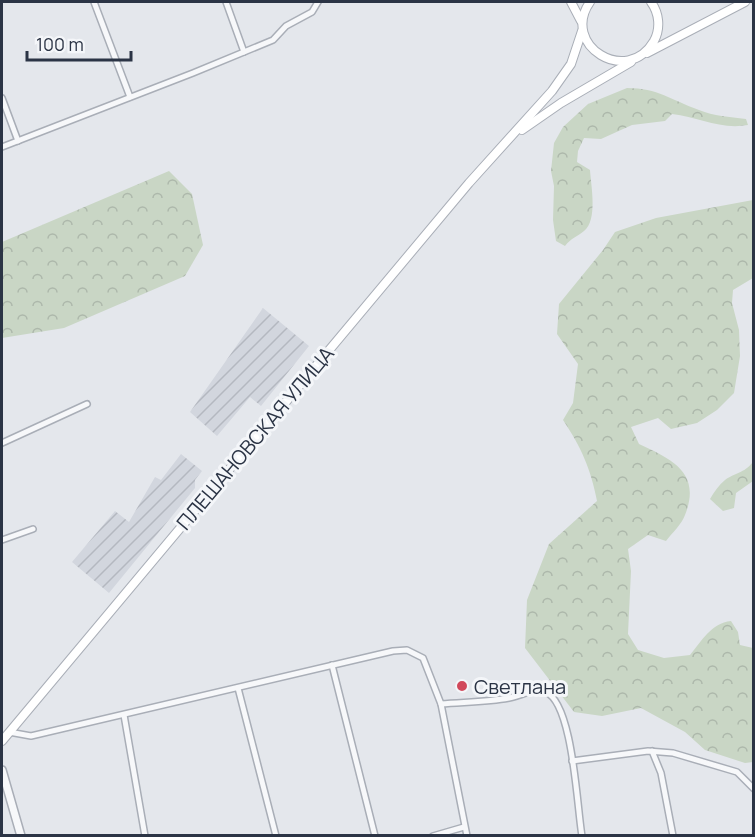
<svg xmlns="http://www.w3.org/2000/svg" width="755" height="837" font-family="Manrope,sans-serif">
	<defs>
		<pattern id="industrial-furrows" width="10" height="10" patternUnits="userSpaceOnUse" patternTransform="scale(1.5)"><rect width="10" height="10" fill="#d2d6de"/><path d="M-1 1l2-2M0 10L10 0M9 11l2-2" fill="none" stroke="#b4b8c0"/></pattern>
		<pattern id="forest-crowns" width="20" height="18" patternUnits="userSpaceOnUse" patternTransform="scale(1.5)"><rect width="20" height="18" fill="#c9d6c5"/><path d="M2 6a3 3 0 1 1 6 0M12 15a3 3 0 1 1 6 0" fill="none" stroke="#adb8ab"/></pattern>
	</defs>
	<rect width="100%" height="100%" fill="#e4e7ec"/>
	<!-- industrial -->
	<g fill="url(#industrial-furrows)">
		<path d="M263,308L309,346L261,406L250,397L217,436L190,412Z"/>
		<path d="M181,454L202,471L195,480V488L109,593L72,562L115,511L129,522L155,477L161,480Z"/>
	</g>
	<!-- forest -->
	<g fill="url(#forest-crowns)">
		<path d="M627,88C658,88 671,100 699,110C714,116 729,117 746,119L748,125C720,130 699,117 672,114L665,121L632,125L601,139L584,138L578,151L577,162L590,170C591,186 598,220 584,231C577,237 571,238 565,246L556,241L553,220L554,186L551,171L554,143L563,127L588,104Z"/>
		<path d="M169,171L192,194L203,245L185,276L64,328L2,338V242Z"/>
		<path d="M753,200V278L733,290L732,303L739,330L740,356L734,393L717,410L697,423L671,429L658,418L631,427L639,444C671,459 702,472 685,515C682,524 672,533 666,541L648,535L628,549L631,571L628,634L638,650L664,658L690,655C702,641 711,623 731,621L738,632L740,645L753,648V762L745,763L705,750L685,732L641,708L602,716L574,712L525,648L527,600L549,544L597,501C591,469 581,447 563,420L573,403L578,364L557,334L559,304L603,250L615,232L656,218Z"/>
		<path d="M753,462V481L736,493L734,508L723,511L710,499C714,492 719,485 725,480C736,472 743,474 753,462Z"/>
	</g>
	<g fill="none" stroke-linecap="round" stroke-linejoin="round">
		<defs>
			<g id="minor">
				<path d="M94,2L130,97"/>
				<path d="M226,2L244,52"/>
				<path d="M2,98L18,141"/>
				<path d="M2,147L193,73L273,40L286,26L312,12L318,2"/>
				<path d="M2,443L87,404"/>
				<path d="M2,540L33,529"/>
				<path d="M332,665L375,836"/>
				<path d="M238,688L276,836"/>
				<path d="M441,704C463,702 487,702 509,698C521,696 533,688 545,692C573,701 577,808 582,836"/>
				<path d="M124,715L145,836"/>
				<path d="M9,732L31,736L393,651L407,650L423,658L441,704L467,836"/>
				<path d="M652,751L661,773L673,836"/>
				<path d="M572,761L648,751L673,753L737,772L754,789"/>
				<path d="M433,836L464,827"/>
			</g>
			<path id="tertiary" d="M2,770L21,836"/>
			<g id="secondary">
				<path d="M571,2L581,21"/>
				<path d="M590,2C560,45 627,87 654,41C661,28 659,13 651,2"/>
				<path d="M647,53L745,2"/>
				<path d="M522,130L561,103L631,62"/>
				<path d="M2,741L469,183L552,91L571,64L582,31"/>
			</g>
		</defs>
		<!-- minor casing -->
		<use href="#minor" stroke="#a9aeb7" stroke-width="8"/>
		<!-- tertiary casing -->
		<use href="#tertiary" stroke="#a9aeb7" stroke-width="10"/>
		<!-- secondary casing -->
		<use href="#secondary" stroke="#a9aeb7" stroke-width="10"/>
		<!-- minor -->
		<use href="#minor" stroke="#f7f8fa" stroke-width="5"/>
		<!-- tertiary -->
		<use href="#tertiary" stroke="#f7f8fa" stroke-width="7"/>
		<!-- secondary -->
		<use href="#secondary" stroke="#fff" stroke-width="8"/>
	</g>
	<!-- markers -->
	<circle fill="#d1495b" stroke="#f4f6f9" stroke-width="2" cx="462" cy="686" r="6"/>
	<g text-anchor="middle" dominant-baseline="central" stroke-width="6" stroke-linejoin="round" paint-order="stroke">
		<!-- street labels -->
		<g font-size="20" fill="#2b3445" stroke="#f4f6f9">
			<text transform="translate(255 438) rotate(-50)">ПЛЕШАНОВСКАЯ УЛИЦА</text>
		</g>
		<!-- poi labels -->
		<g font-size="20" fill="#2b3445" stroke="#f4f6f9" text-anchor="start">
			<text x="474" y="686">Светлана</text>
		</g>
	</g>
	<!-- border -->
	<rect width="755" height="837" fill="none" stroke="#2b3445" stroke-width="6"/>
	<!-- scale -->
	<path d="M27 51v9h104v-9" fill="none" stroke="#2b3445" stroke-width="3"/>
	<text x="36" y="51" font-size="18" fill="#2b3445" stroke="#f4f6f9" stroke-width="4.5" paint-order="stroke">100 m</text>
</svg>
